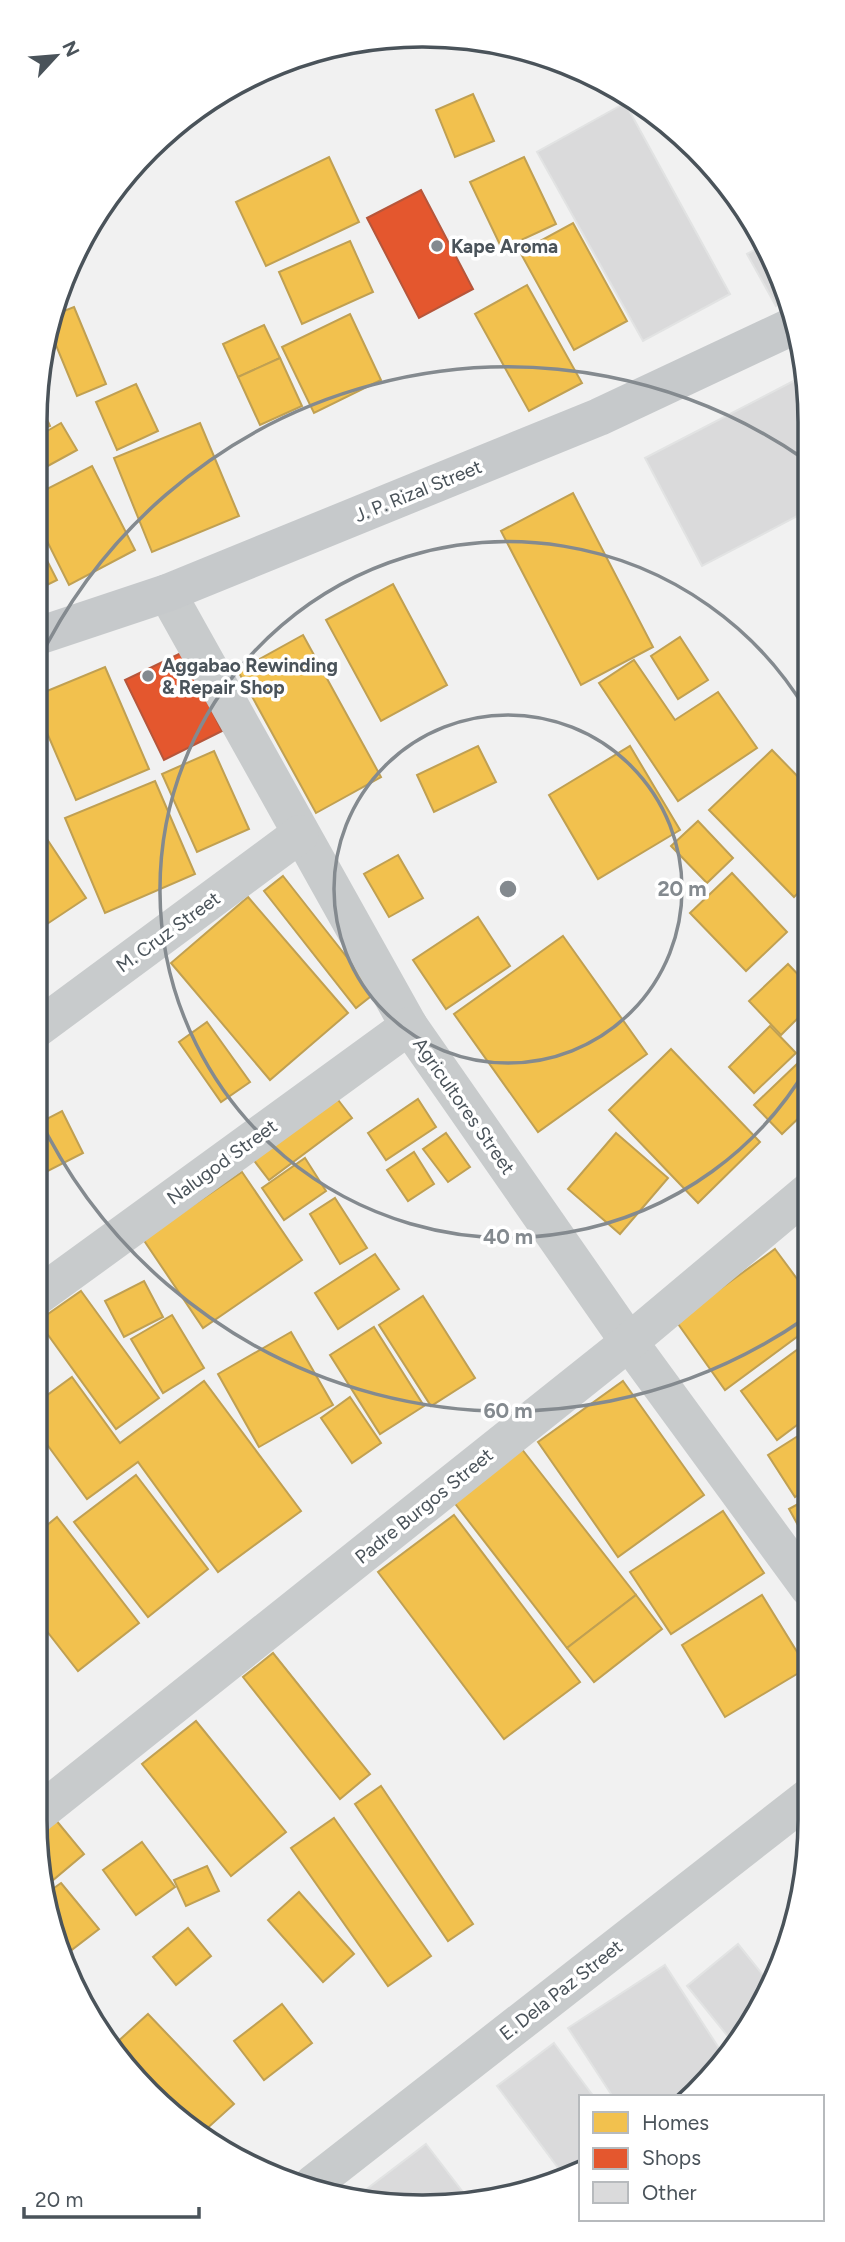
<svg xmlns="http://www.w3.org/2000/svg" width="845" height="2242" font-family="Figtree,sans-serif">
	<rect width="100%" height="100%" fill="#f1f1f1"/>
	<!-- homes -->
	<g fill="#f2c14e" stroke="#c0a052" stroke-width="2">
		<path d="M473,94L494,141L455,157L436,110Z"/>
		<path d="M329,157L359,222L266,266L236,202Z"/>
		<path d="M524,157L556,224L502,249L470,182Z"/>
		<path d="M573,223L627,321L574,350L520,252Z"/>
		<path d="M350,241L373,292L302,324L279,272Z"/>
		<path d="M527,285L582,383L529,411L475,314Z"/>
		<path d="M74,307L106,384L77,396L48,326L51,316Z"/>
		<path d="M350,314L381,380L314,413L282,347Z"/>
		<path d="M264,325L280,358L238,377L223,344Z"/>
		<path d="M280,358L302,406L260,425L238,377Z"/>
		<path d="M136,384L158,431L117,450L96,402Z"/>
		<path d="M38,399L50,426L35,432V422Z"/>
		<path d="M61,423L77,450L35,473V438Z"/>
		<path d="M200,423L239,516L152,552L114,458Z"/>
		<path d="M92,466L135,550L69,585L35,517V495Z"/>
		<path d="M573,493L653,647L581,685L501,531Z"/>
		<path d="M35,537L57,580L35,591Z"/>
		<path d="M393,584L447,685L381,721L326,620Z"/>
		<path d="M303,635L381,777L316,813L238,671Z"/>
		<path d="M680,637L708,680L678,699L651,656Z"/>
		<path d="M634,660L675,720L718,692L757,748L678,801L599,683Z"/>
		<path d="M105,667L149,769L76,800L35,705V696Z"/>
		<path d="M478,746L496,782L434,812L417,775Z"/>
		<path d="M630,746L680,830L598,879L549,795Z"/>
		<path d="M772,750L808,787V883L794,897L709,810Z"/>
		<path d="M214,751L249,829L197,852L162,774Z"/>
		<path d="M155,781L195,874L105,913L65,818Z"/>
		<path d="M698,821L733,858L707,883L671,846Z"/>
		<path d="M37,824L86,898L35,932V825Z"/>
		<path d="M398,855L423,898L389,917L364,874Z"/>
		<path d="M732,873L787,932L746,971L690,913Z"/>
		<path d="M283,876L375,993L356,1008L264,891Z"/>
		<path d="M248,897L348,1013L270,1080L171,963Z"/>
		<path d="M478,917L510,966L446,1009L413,960Z"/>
		<path d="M563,936L647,1054L538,1132L454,1014Z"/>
		<path d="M788,964L808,985V1008L781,1035L749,1001Z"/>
		<path d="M207,1022L250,1082L221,1102L179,1042Z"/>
		<path d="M770,1026L796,1053L754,1093L729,1067Z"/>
		<path d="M671,1049L760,1142L698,1203L609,1110Z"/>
		<path d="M798,1063L808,1074V1109L782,1134L754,1105Z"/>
		<path d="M332,1092L352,1118L269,1180L249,1154Z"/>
		<path d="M418,1099L436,1127L386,1160L368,1133Z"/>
		<path d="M62,1111L83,1153L40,1175L35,1166V1125Z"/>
		<path d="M446,1133L470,1167L448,1182L423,1149Z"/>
		<path d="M616,1133L668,1178L620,1234L568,1189Z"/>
		<path d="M414,1152L434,1184L408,1201L387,1170Z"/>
		<path d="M305,1158L326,1191L284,1220L262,1188Z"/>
		<path d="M242,1172L302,1260L203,1328L143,1239Z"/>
		<path d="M335,1198L367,1248L340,1264L310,1214Z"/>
		<path d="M775,1249L809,1295V1328L725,1390L676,1321Z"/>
		<path d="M375,1254L399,1289L338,1329L315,1293Z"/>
		<path d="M144,1281L163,1317L124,1337L105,1301Z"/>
		<path d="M81,1291L159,1398L116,1429L38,1321Z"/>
		<path d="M423,1296L475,1378L431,1406L379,1325Z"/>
		<path d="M172,1315L204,1368L163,1393L131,1339Z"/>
		<path d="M374,1327L424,1406L380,1434L330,1355Z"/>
		<path d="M291,1332L333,1405L259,1447L218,1374Z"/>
		<path d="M809,1341V1416L777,1440L741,1391Z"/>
		<path d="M72,1377L120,1443L204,1381L301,1511L218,1572L138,1462L87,1499L35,1428V1404Z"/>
		<path d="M623,1381L704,1495L618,1557L538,1442Z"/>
		<path d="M350,1397L381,1443L352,1463L321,1418Z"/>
		<path d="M809,1429V1487L795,1497L768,1455Z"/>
		<path d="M521,1448L636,1595L567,1648L453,1501Z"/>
		<path d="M136,1475L208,1569L148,1617L74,1522Z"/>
		<path d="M809,1498V1545L789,1509Z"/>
		<path d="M723,1511L764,1573L671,1634L630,1572Z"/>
		<path d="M454,1515L580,1682L504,1739L378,1572Z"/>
		<path d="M57,1517L139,1623L78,1671L35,1616V1535Z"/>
		<path d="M636,1595L662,1629L594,1682L567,1648Z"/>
		<path d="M762,1595L807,1668L725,1717L682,1645Z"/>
		<path d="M273,1653L370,1774L340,1799L243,1677Z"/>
		<path d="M196,1721L286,1832L231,1876L142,1764Z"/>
		<path d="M381,1786L473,1924L448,1941L355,1804Z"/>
		<path d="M334,1818L431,1956L388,1986L291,1848Z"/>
		<path d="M55,1819L84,1854L46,1886L37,1834Z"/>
		<path d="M142,1842L175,1887L136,1915L103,1870Z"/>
		<path d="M207,1866L219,1891L186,1906L174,1880Z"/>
		<path d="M61,1883L99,1929L69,1952L54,1933L47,1893Z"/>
		<path d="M299,1892L354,1954L323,1982L268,1920Z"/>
		<path d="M188,1928L211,1956L176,1985L153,1957Z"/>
		<path d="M282,2004L312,2043L264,2080L234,2041Z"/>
		<path d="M148,2014L234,2104L202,2133L145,2086L126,2065L114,2045Z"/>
	</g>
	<!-- shops -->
	<g fill="#e4572e" stroke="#b6563b" stroke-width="2">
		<path d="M421,190L473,289L419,318L367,218Z"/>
		<path d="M183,652L222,731L164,760L125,680Z"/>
	</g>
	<!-- building -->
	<g fill="#dadadb" stroke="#e2e3e3" stroke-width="2">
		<path d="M625,103L730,294L643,341L537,152Z"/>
		<path d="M765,244L770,251L785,300L776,306L747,254Z"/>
		<path d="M807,374V511L702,566L645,458Z"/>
		<path d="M738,1944L767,1980L735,2045L687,1986Z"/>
		<path d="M665,1965L726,2059L686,2097H613L568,2028Z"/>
		<path d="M554,2043L594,2097H581V2165L562,2173L497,2086Z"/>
		<path d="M426,2144L469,2200L372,2204L355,2198Z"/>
	</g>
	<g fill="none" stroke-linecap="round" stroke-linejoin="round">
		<!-- minor -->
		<g stroke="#c8cbcc" stroke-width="38">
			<path d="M167,593L409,1026L629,1342L809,1588"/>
			<path d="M35,1030L300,834"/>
			<path d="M35,1298L409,1026"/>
			<path d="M35,1816L629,1342L809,1191"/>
		</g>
		<!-- tertiary -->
		<path stroke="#c8cbcc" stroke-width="38" d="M313,2184L810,1796"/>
		<!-- primary -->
		<path stroke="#c6c9cb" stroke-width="38" d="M35,637L167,593L599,417L793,326"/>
	</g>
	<!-- distance rings -->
	<g fill="none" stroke="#848a8f" stroke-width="3.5">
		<circle cx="508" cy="889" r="174"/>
		<path d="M808 1066A348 348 0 1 1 806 710"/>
		<path d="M807 1317A522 522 0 0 1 37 1114M37 664A522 522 0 0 1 804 459"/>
	</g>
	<!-- markers -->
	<g fill="#848a8f" stroke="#fff" stroke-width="2.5">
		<circle cx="437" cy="246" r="7"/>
		<circle cx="148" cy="676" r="7"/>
	</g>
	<g text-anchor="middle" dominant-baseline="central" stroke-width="7" stroke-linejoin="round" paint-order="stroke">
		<!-- poi labels -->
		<g font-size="19" font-weight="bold" fill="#4a535a" stroke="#fff" text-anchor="start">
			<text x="451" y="246">Kape Aroma</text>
			<text x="162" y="665">Aggabao Rewinding<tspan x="162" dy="22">&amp; Repair Shop</tspan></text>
		</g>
		<!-- street labels -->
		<g font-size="19" fill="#4a535a" stroke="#fff">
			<text transform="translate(418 491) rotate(-22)">J. P. Rizal Street</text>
			<text transform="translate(168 932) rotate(-36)">M. Cruz Street</text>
			<text transform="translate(464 1106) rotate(55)">Agricultores Street</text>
			<text transform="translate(222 1162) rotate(-36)">Nalugod Street</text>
			<text transform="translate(424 1506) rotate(-39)">Padre Burgos Street</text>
			<text transform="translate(561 1990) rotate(-38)">E. Dela Paz Street</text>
		</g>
	</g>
	<!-- crop -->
	<path d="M0 0H845V2242H0ZM422 47H423A375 375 0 0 1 798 422V1820A375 375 0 0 1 423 2195H422A375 375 0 0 1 47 1820V422A375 375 0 0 1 422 47Z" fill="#fff" fill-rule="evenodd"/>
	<path fill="none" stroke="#4a535a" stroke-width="3.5" d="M422 47H423A375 375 0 0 1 798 422V1820A375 375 0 0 1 423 2195H422A375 375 0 0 1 47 1820V422A375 375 0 0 1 422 47Z"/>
	<circle cx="508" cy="889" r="10" fill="#848a8f" stroke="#fff" stroke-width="3.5"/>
	<g font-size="21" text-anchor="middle" font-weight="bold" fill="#848a8f" stroke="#fff" stroke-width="7" stroke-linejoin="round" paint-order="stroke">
		<text x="682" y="896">20 m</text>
		<text x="508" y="1244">40 m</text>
		<text x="508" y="1418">60 m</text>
	</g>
	<!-- legend -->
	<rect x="579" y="2095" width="245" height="126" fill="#ffffff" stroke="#b7babd" stroke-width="2"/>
	<rect x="593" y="2112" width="35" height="21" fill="#f2c14e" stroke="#b7babd" stroke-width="2"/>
	<text x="642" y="2130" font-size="21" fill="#4a535a">Homes</text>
	<rect x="593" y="2148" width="35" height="21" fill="#e4572e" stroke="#b7babd" stroke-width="2"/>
	<text x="642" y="2165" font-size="21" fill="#4a535a">Shops</text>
	<rect x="593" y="2182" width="35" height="21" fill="#dadadb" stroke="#b7babd" stroke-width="2"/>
	<text x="642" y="2200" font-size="21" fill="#4a535a">Other</text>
	<!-- north arrow -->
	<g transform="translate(56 56) rotate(64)" stroke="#ffffff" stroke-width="5" paint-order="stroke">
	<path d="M0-5L12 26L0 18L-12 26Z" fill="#4a535a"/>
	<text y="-10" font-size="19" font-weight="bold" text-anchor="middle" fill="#4a535a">N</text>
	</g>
	<!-- scale -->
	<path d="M24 2207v10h175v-10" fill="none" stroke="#4a535a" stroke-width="3.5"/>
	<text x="35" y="2207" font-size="21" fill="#4a535a" stroke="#ffffff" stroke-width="5" paint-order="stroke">20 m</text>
</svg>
